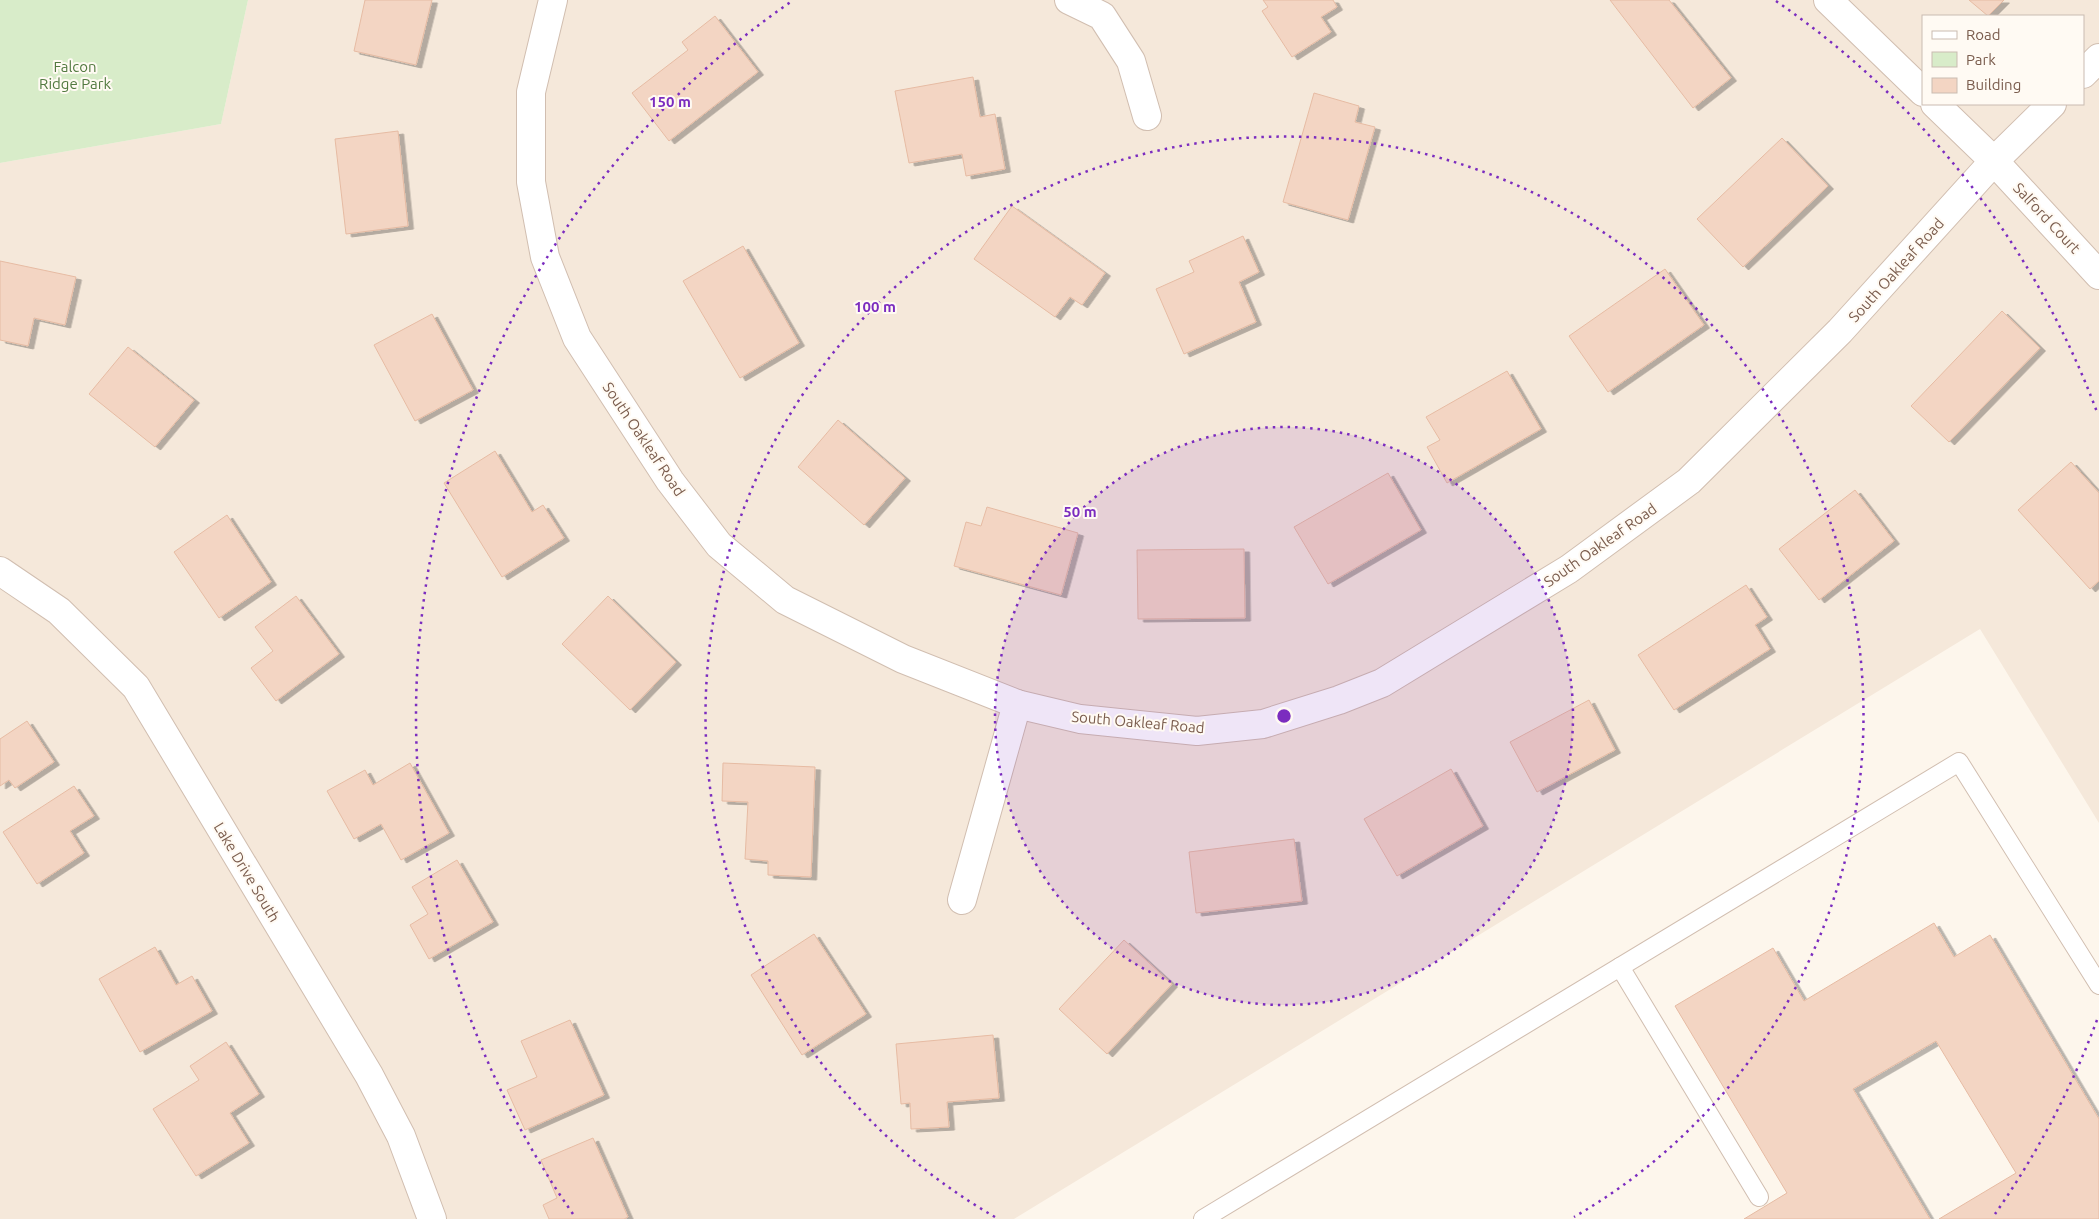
<svg xmlns="http://www.w3.org/2000/svg" width="2099" height="1219" font-family="Ubuntu,sans-serif">
	<defs>
		<filter id="shadow"><feDropShadow dx="5.5" dy="3" stdDeviation="0" flood-color="#0004"/></filter>
	</defs>
	<rect width="100%" height="100%" fill="#fdf6ec"/>
	<!-- residential -->
	<path fill="#f5e8da" fill-rule="evenodd" d="M248,0H2099V823L1980,629L1014,1219H0V163L221,124ZM1923,16H2083V104H1923Z"/>
	<!-- green -->
	<path fill="#d8ecc9" d="M0,0H248L221,124L0,163Z"/>
	<!-- building -->
	<g fill="#f3d5c3" stroke="#e6bba3" filter="url(#shadow)">
		<path d="M365,0H432L416,65L354,51Z"/>
		<path d="M1263,0H1333L1337,7L1321,17L1331,32L1292,57L1262,11L1268,7Z"/>
		<path d="M1610,0H1669L1731,78L1693,108Z"/>
		<path d="M1969,0H2004L1988,16Z"/>
		<path d="M715,16L758,72L669,141L632,93L688,50L682,42Z"/>
		<path d="M973,77L980,117L995,114L1005,169L966,176L962,154L909,163L895,91Z"/>
		<path d="M1314,93L1359,106L1355,122L1375,127L1348,220L1283,202Z"/>
		<path d="M398,131L408,226L346,234L335,139Z"/>
		<path d="M1782,138L1828,186L1743,267L1697,219Z"/>
		<path d="M1012,206L1105,273L1082,305L1070,297L1055,317L974,259Z"/>
		<path d="M1243,236L1259,272L1239,282L1256,322L1184,354L1156,289L1194,272L1189,261Z"/>
		<path d="M743,246L799,343L740,378L683,281Z"/>
		<path d="M0,261L76,277L65,325L34,318L28,346L0,340Z"/>
		<path d="M1665,269L1704,325L1608,392L1569,336Z"/>
		<path d="M2002,311L2040,348L1949,442L1911,406Z"/>
		<path d="M432,314L473,390L415,421L374,345Z"/>
		<path d="M128,347L194,400L155,447L89,394Z"/>
		<path d="M1507,371L1541,429L1447,483L1427,447L1440,440L1426,417Z"/>
		<path d="M838,420L905,478L864,525L798,467Z"/>
		<path d="M495,451L532,512L543,505L564,538L502,577L444,483Z"/>
		<path d="M2071,462L2099,493V581L2090,589L2018,510Z"/>
		<path d="M1388,473L1421,530L1328,584L1294,527Z"/>
		<path d="M1855,490L1894,541L1819,600L1779,549Z"/>
		<path d="M987,507L1078,533L1061,595L954,566L966,522L981,526Z"/>
		<path d="M227,515L271,582L219,618L174,552Z"/>
		<path d="M1244,549L1245,618L1138,619L1137,550Z"/>
		<path d="M1746,585L1767,617L1755,625L1770,649L1674,710L1638,655Z"/>
		<path d="M296,596L339,654L276,701L251,668L273,651L255,627Z"/>
		<path d="M608,596L676,662L630,710L562,644Z"/>
		<path d="M1589,700L1615,750L1537,792L1510,742Z"/>
		<path d="M27,721L54,762L15,788L9,780L0,786V739Z"/>
		<path d="M410,763L449,833L401,860L381,824L354,839L327,791L365,770L373,785Z"/>
		<path d="M723,763L815,767L811,877L768,875V861L745,859L748,802L722,801Z"/>
		<path d="M1451,769L1483,826L1397,876L1364,819Z"/>
		<path d="M74,786L94,816L70,831L84,853L37,884L3,832Z"/>
		<path d="M1294,839L1302,901L1196,913L1189,852Z"/>
		<path d="M457,860L493,922L429,959L410,925L428,914L412,887Z"/>
		<path d="M1934,923L1954,957L1990,935L2099,1119V1219H1939L2016,1173L1936,1041L1853,1089L1930,1219H1744L1787,1193L1675,1006L1773,948L1804,1001Z"/>
		<path d="M814,934L866,1014L802,1055L751,975Z"/>
		<path d="M1124,940L1172,984L1107,1054L1059,1009Z"/>
		<path d="M155,947L176,985L192,976L212,1011L140,1052L99,979Z"/>
		<path d="M570,1020L604,1095L525,1130L507,1090L537,1077L521,1041Z"/>
		<path d="M993,1035L999,1098L947,1102L949,1127L911,1129L910,1103L901,1104L896,1044Z"/>
		<path d="M226,1042L259,1094L230,1113L249,1143L196,1176L153,1109L199,1080L190,1066Z"/>
		<path d="M593,1138L628,1217L624,1219H549L543,1205L557,1198L541,1160Z"/>
	</g>
	<g fill="none" stroke-linecap="round" stroke-linejoin="round">
		<defs>
			<g id="service">
				<path d="M1620,967L1759,1197"/>
				<path d="M1203,1219L1959,762L2099,985"/>
			</g>
			<g id="minor">
				<path d="M553,0L531,92V182L545,257L577,338L670,481L719,545L785,600L903,659L1017,704L1080,719L1197,731L1263,724L1339,700L1382,683L1569,569L1689,481L1840,331L1994,161L2052,104"/>
				<path d="M1069,0L1102,16L1131,61L1147,116"/>
				<path d="M1828,0L1923,92"/>
				<path d="M2083,74L2099,58"/>
				<path d="M1935,104L1994,161L2099,275"/>
				<path d="M0,571L59,611L136,687L369,1075L401,1136L432,1219"/>
				<path d="M962,900L1017,704"/>
			</g>
		</defs>
		<!-- service casing -->
		<use href="#service" stroke="#d1beb0" stroke-width="20"/>
		<!-- minor casing -->
		<use href="#minor" stroke="#d1beb0" stroke-width="30"/>
		<!-- service -->
		<use href="#service" stroke="#fff" stroke-width="18"/>
		<!-- minor -->
		<use href="#minor" stroke="#fff" stroke-width="28"/>
	</g>
	<!-- distance rings -->
	<circle cx="1284" cy="716" r="289" fill="#7b2cbf" fill-opacity=".12"/>
	<g fill="none" stroke="#7b2cbf" stroke-width="2.5" stroke-dasharray="2.5 5">
		<circle cx="1284" cy="716" r="289"/>
		<path d="M995 1217A579 579 0 1 1 1574 1217"/>
		<path d="M2097 1020A868 868 0 0 1 1995 1214M573 1214A868 868 0 0 1 792 1M1776 1A868 868 0 0 1 2097 412"/>
	</g>
	<g text-anchor="middle" dominant-baseline="central" stroke-width="4" stroke-linejoin="round" paint-order="stroke">
		<!-- park labels -->
		<g font-size="15" fill="#537a41" stroke="#fffaf3">
			<text x="75" y="66">Falcon<tspan x="75" dy="17">Ridge Park</tspan></text>
		</g>
		<!-- street labels -->
		<g font-size="15" fill="#7a5c4d" stroke="#fffaf3">
			<text transform="translate(2047 218) rotate(47)">Salford Court</text>
			<text transform="translate(1896 270) rotate(-48)">South Oakleaf Road</text>
			<text transform="translate(644 439) rotate(56)">South Oakleaf Road</text>
			<text transform="translate(1600 545) rotate(-35)">South Oakleaf Road</text>
			<text transform="translate(1138 722) rotate(5)">South Oakleaf Road</text>
			<text transform="translate(247 872) rotate(59)">Lake Drive South</text>
		</g>
	</g>
	<circle cx="1284" cy="716" r="8" fill="#7b2cbf" stroke="#fffaf3" stroke-width="2.5"/>
	<g font-size="15" text-anchor="middle" font-weight="bold" fill="#7b2cbf" stroke="#fffaf3" stroke-width="4" stroke-linejoin="round" paint-order="stroke">
		<text x="670" y="107">150 m</text>
		<text x="875" y="312">100 m</text>
		<text x="1080" y="517">50 m</text>
	</g>
	<!-- legend -->
	<rect x="1922" y="15" width="162" height="90" fill="#fffaf3" stroke="#cabbb1"/>
	<rect x="1932" y="31" width="25" height="8" fill="#ffffff" stroke="#cabbb1"/>
	<text x="1966" y="40" font-size="15" fill="#7a5c4d">Road</text>
	<rect x="1932" y="52" width="25" height="15" fill="#d8ecc9" stroke="#cabbb1"/>
	<text x="1966" y="65" font-size="15" fill="#7a5c4d">Park</text>
	<rect x="1932" y="78" width="25" height="15" fill="#f3d5c3" stroke="#cabbb1"/>
	<text x="1966" y="90" font-size="15" fill="#7a5c4d">Building</text>
</svg>
